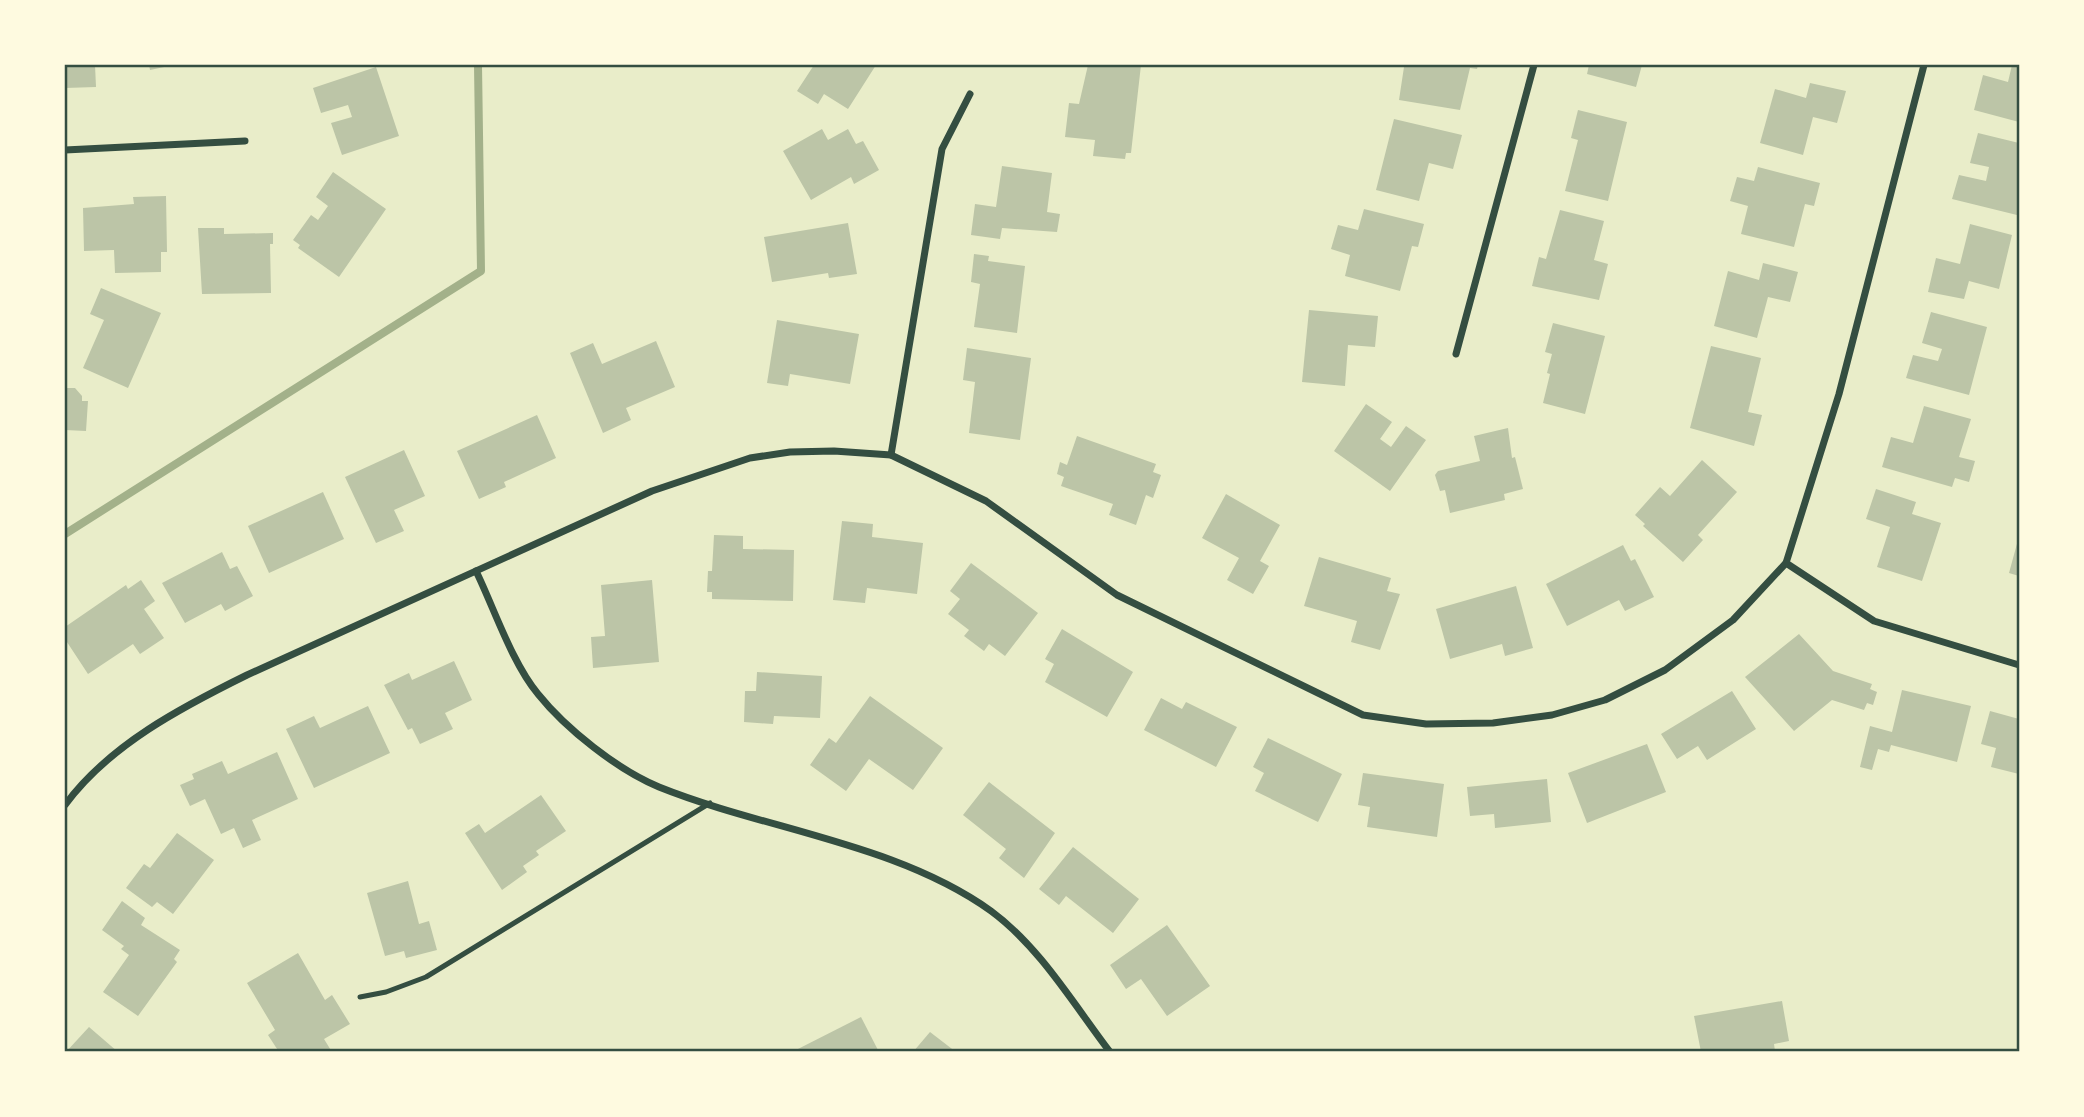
<svg xmlns="http://www.w3.org/2000/svg" width="2084" height="1117" font-family="Manrope,sans-serif">
	<rect width="100%" height="100%" fill="#e9edc9"/>
	<g fill="none" stroke-linecap="round" stroke-linejoin="round">
		<!-- stream -->
		<path stroke="#a3b18a" stroke-width="8" d="M65,534L481,271L478,65"/>
	</g>
	<!-- building -->
	<g fill="#bcc5a7">
		<path d="M65,65H95L96,87L65,88Z"/>
		<path d="M149,65H169V66L150,70Z"/>
		<path d="M814,65H876L848,109L824,94L818,104L797,91Z"/>
		<path d="M1088,65H1141L1131,153H1126L1125,159L1093,156L1095,140L1065,137L1069,103L1079,104Z"/>
		<path d="M1398,65H1478L1477,69L1470,68L1460,110L1399,100L1404,67Z"/>
		<path d="M1589,65H1642L1636,87L1587,74Z"/>
		<path d="M2012,65H2019V122L1974,110L1983,75L2008,82Z"/>
		<path d="M376,67L399,136L342,155L331,123L352,117L348,105L321,113L313,88Z"/>
		<path d="M1810,83L1846,91L1837,123L1813,117L1803,155L1760,143L1775,89L1806,98Z"/>
		<path d="M1578,110L1627,122L1608,201L1565,191L1578,140L1571,138Z"/>
		<path d="M1394,119L1462,135L1453,169L1429,163L1419,201L1376,190Z"/>
		<path d="M822,129L828,140L848,129L856,144L863,141L879,170L854,184L851,177L811,200L783,151Z"/>
		<path d="M1978,133L2019,143L2017,215L1952,199L1959,175L1986,181L1989,167L1970,163Z"/>
		<path d="M1002,166L1052,173L1047,212L1060,214L1057,232L1002,228L1000,239L971,235L975,204L996,207Z"/>
		<path d="M1758,167L1820,183L1814,206L1805,204L1794,247L1741,234L1748,206L1730,201L1737,177L1754,181Z"/>
		<path d="M333,172L386,209L339,277L298,248L300,245L293,240L311,215L318,220L328,206L316,197Z"/>
		<path d="M166,196L167,252H161V272L115,273L114,250L84,251L83,208L134,204L133,197Z"/>
		<path d="M1364,209L1424,224L1418,247L1412,246L1400,291L1345,276L1350,255L1331,249L1338,225L1358,230Z"/>
		<path d="M1560,210L1604,221L1594,260L1608,264L1599,300L1532,286L1539,257L1546,259Z"/>
		<path d="M848,223L857,274L829,278L828,273L772,282L764,237Z"/>
		<path d="M1970,224L2012,235L1999,289L1969,281L1964,299L1928,292L1936,258L1960,264Z"/>
		<path d="M198,228H224V234L273,233V244H270L271,293L202,294Z"/>
		<path d="M974,254L989,256L988,261L1025,266L1017,333L974,327L980,284L971,282Z"/>
		<path d="M1763,263L1798,272L1790,302L1768,297L1757,338L1714,326L1728,271L1759,280Z"/>
		<path d="M101,288L161,313L128,388L83,368L104,320L90,314Z"/>
		<path d="M1309,310L1378,316L1375,347L1348,345L1345,386L1302,382Z"/>
		<path d="M1931,312L1987,327L1969,395L1906,378L1913,355L1938,361L1942,349L1922,343Z"/>
		<path d="M777,320L859,334L850,384L790,374L788,386L767,383Z"/>
		<path d="M1553,323L1605,336L1585,414L1543,403L1550,374L1547,373L1552,354L1545,352Z"/>
		<path d="M656,341L675,387L626,408L631,420L603,433L570,353L593,343L602,364Z"/>
		<path d="M1711,346L1761,358L1748,412L1762,415L1754,446L1690,428Z"/>
		<path d="M967,348L1031,358L1020,440L969,433L975,382L963,380Z"/>
		<path d="M65,388H75L82,396V401H88L86,431L65,430Z"/>
		<path d="M1366,404L1392,422L1380,439L1391,447L1406,426L1426,440L1390,491L1334,451Z"/>
		<path d="M1924,406L1971,419L1959,457L1975,461L1969,482L1955,478L1952,487L1882,467L1891,437L1913,443Z"/>
		<path d="M537,415L556,458L504,482L506,487L479,499L457,451Z"/>
		<path d="M1508,428L1512,458L1515,457L1523,489L1504,494L1505,500L1450,513L1445,490L1440,491L1435,475L1438,471L1480,461L1474,436Z"/>
		<path d="M1077,436L1156,464L1153,472L1161,475L1153,498L1146,495L1136,525L1109,515L1113,504L1061,486L1064,477L1057,474L1060,462L1067,465Z"/>
		<path d="M404,450L425,496L394,510L404,531L376,543L345,477Z"/>
		<path d="M1702,460L1737,492L1698,535L1703,540L1683,562L1643,526L1645,524L1635,515L1660,487L1670,496Z"/>
		<path d="M1876,489L1916,502L1912,514L1941,523L1922,581L1877,567L1890,527L1866,519Z"/>
		<path d="M323,492L344,539L269,573L248,526Z"/>
		<path d="M1226,494L1280,525L1260,561L1269,566L1253,594L1227,580L1239,558L1202,538Z"/>
		<path d="M842,521L873,524L872,537L923,543L917,594L867,588L865,603L833,600Z"/>
		<path d="M714,535L743,536V549L794,550L793,601L712,599V592H707L708,571H712Z"/>
		<path d="M2018,540H2019V576L2009,573Z"/>
		<path d="M1623,545L1631,561L1635,559L1654,597L1625,611L1619,600L1567,626L1546,584Z"/>
		<path d="M222,552L230,569L237,566L253,596L225,611L221,604L185,623L162,583Z"/>
		<path d="M1319,557L1391,578L1387,591L1400,594L1380,650L1351,642L1357,621L1304,606Z"/>
		<path d="M971,563L1038,613L1005,656L989,644L984,651L964,636L969,630L948,614L960,599L950,591Z"/>
		<path d="M141,580L155,601L144,609L164,638L140,654L133,644L88,674L65,639V627L126,585L128,589Z"/>
		<path d="M652,580L659,662L593,668L591,637L605,636L601,585Z"/>
		<path d="M1516,586L1533,648L1505,656L1502,644L1450,659L1436,609Z"/>
		<path d="M1062,629L1133,672L1107,717L1045,682L1054,664L1045,659Z"/>
		<path d="M1799,634L1833,671L1872,684L1870,689L1877,692L1873,705L1867,703L1864,710L1832,700L1794,731L1745,677Z"/>
		<path d="M454,661L472,700L445,713L453,729L420,744L412,728L408,730L384,685L409,673L412,680Z"/>
		<path d="M757,672L822,676L820,718L774,716L773,724L744,722L745,691H756Z"/>
		<path d="M1902,690L1971,706L1957,762L1891,745L1889,752L1878,749L1872,770L1860,767L1870,726L1892,732Z"/>
		<path d="M1732,691L1756,729L1707,760L1698,746L1677,759L1661,734Z"/>
		<path d="M870,696L943,748L913,790L869,759L846,791L810,765L829,738L836,743Z"/>
		<path d="M1161,698L1182,709L1186,702L1237,727L1216,767L1144,730Z"/>
		<path d="M368,706L390,753L314,788L286,729L314,716L320,728Z"/>
		<path d="M1990,711L2019,719V774L1991,767L1996,748L1981,744Z"/>
		<path d="M1268,738L1342,774L1318,822L1255,791L1264,773L1253,767Z"/>
		<path d="M1647,744L1666,792L1587,823L1568,773Z"/>
		<path d="M277,752L298,799L252,820L261,840L243,848L234,828L221,834L205,799L190,806L180,785L194,779L192,774L222,761L228,774Z"/>
		<path d="M1363,773L1444,784L1437,837L1367,827L1370,807L1358,805Z"/>
		<path d="M1547,779L1551,822L1495,828L1494,814L1470,816L1467,787Z"/>
		<path d="M989,782L1055,833L1024,878L999,858L1006,849L963,815Z"/>
		<path d="M541,795L566,831L536,851L539,855L523,866L527,872L502,890L465,833L479,824L485,833Z"/>
		<path d="M177,833L214,860L173,914L157,902L152,907L126,888L144,864L150,868Z"/>
		<path d="M1073,847L1139,899L1113,933L1066,896L1059,905L1039,889Z"/>
		<path d="M408,881L419,924L429,921L437,950L406,958L404,951L385,956L367,893Z"/>
		<path d="M122,901L145,918L141,925L180,950L174,959L177,962L138,1016L103,992L129,955L121,949L124,946L102,930Z"/>
		<path d="M1167,925L1210,986L1167,1016L1141,979L1126,989L1110,965Z"/>
		<path d="M298,953L325,1000L332,995L350,1024L324,1039L332,1052H279L268,1035L275,1030L247,983Z"/>
		<path d="M1782,1001L1789,1041L1774,1044L1775,1051L1701,1052L1694,1016Z"/>
		<path d="M861,1017L879,1052H792Z"/>
		<path d="M89,1027L118,1052H66Z"/>
		<path d="M930,1032L956,1052H913Z"/>
	</g>
	<g fill="none" stroke-linecap="round" stroke-linejoin="round">
		<!-- service -->
		<path stroke="#344e41" stroke-width="5" d="M360,997L386,992L426,977L710,803"/>
		<!-- minor -->
		<g stroke="#344e41" stroke-width="7">
			<path d="M65,150L245,141"/>
			<path d="M1456,354L1534,65"/>
			<path d="M891,455L942,149L970,94"/>
			<path d="M1786,563L1874,621L2019,665"/>
			<path d="M476,571C494,608 512,663 538,694C566,729 618,770 659,787C766,830 896,843 991,911C1040,947 1074,1005 1110,1052"/>
			<path d="M65,805C109,745 182,707 247,675L652,491L750,458L790,452L834,451L891,455L986,501L1117,595L1363,715L1426,724L1493,723L1552,715L1605,700L1665,670L1733,620L1786,563L1839,394L1924,65"/>
		</g>
	</g>
	<!-- border -->
	<rect width="2084" height="1117" fill="none" stroke="#fefae0" stroke-width="133"/>
	<rect x="66" y="66" width="1952" height="984" fill="none" stroke="#344e41" stroke-width="2.5"/>
</svg>
